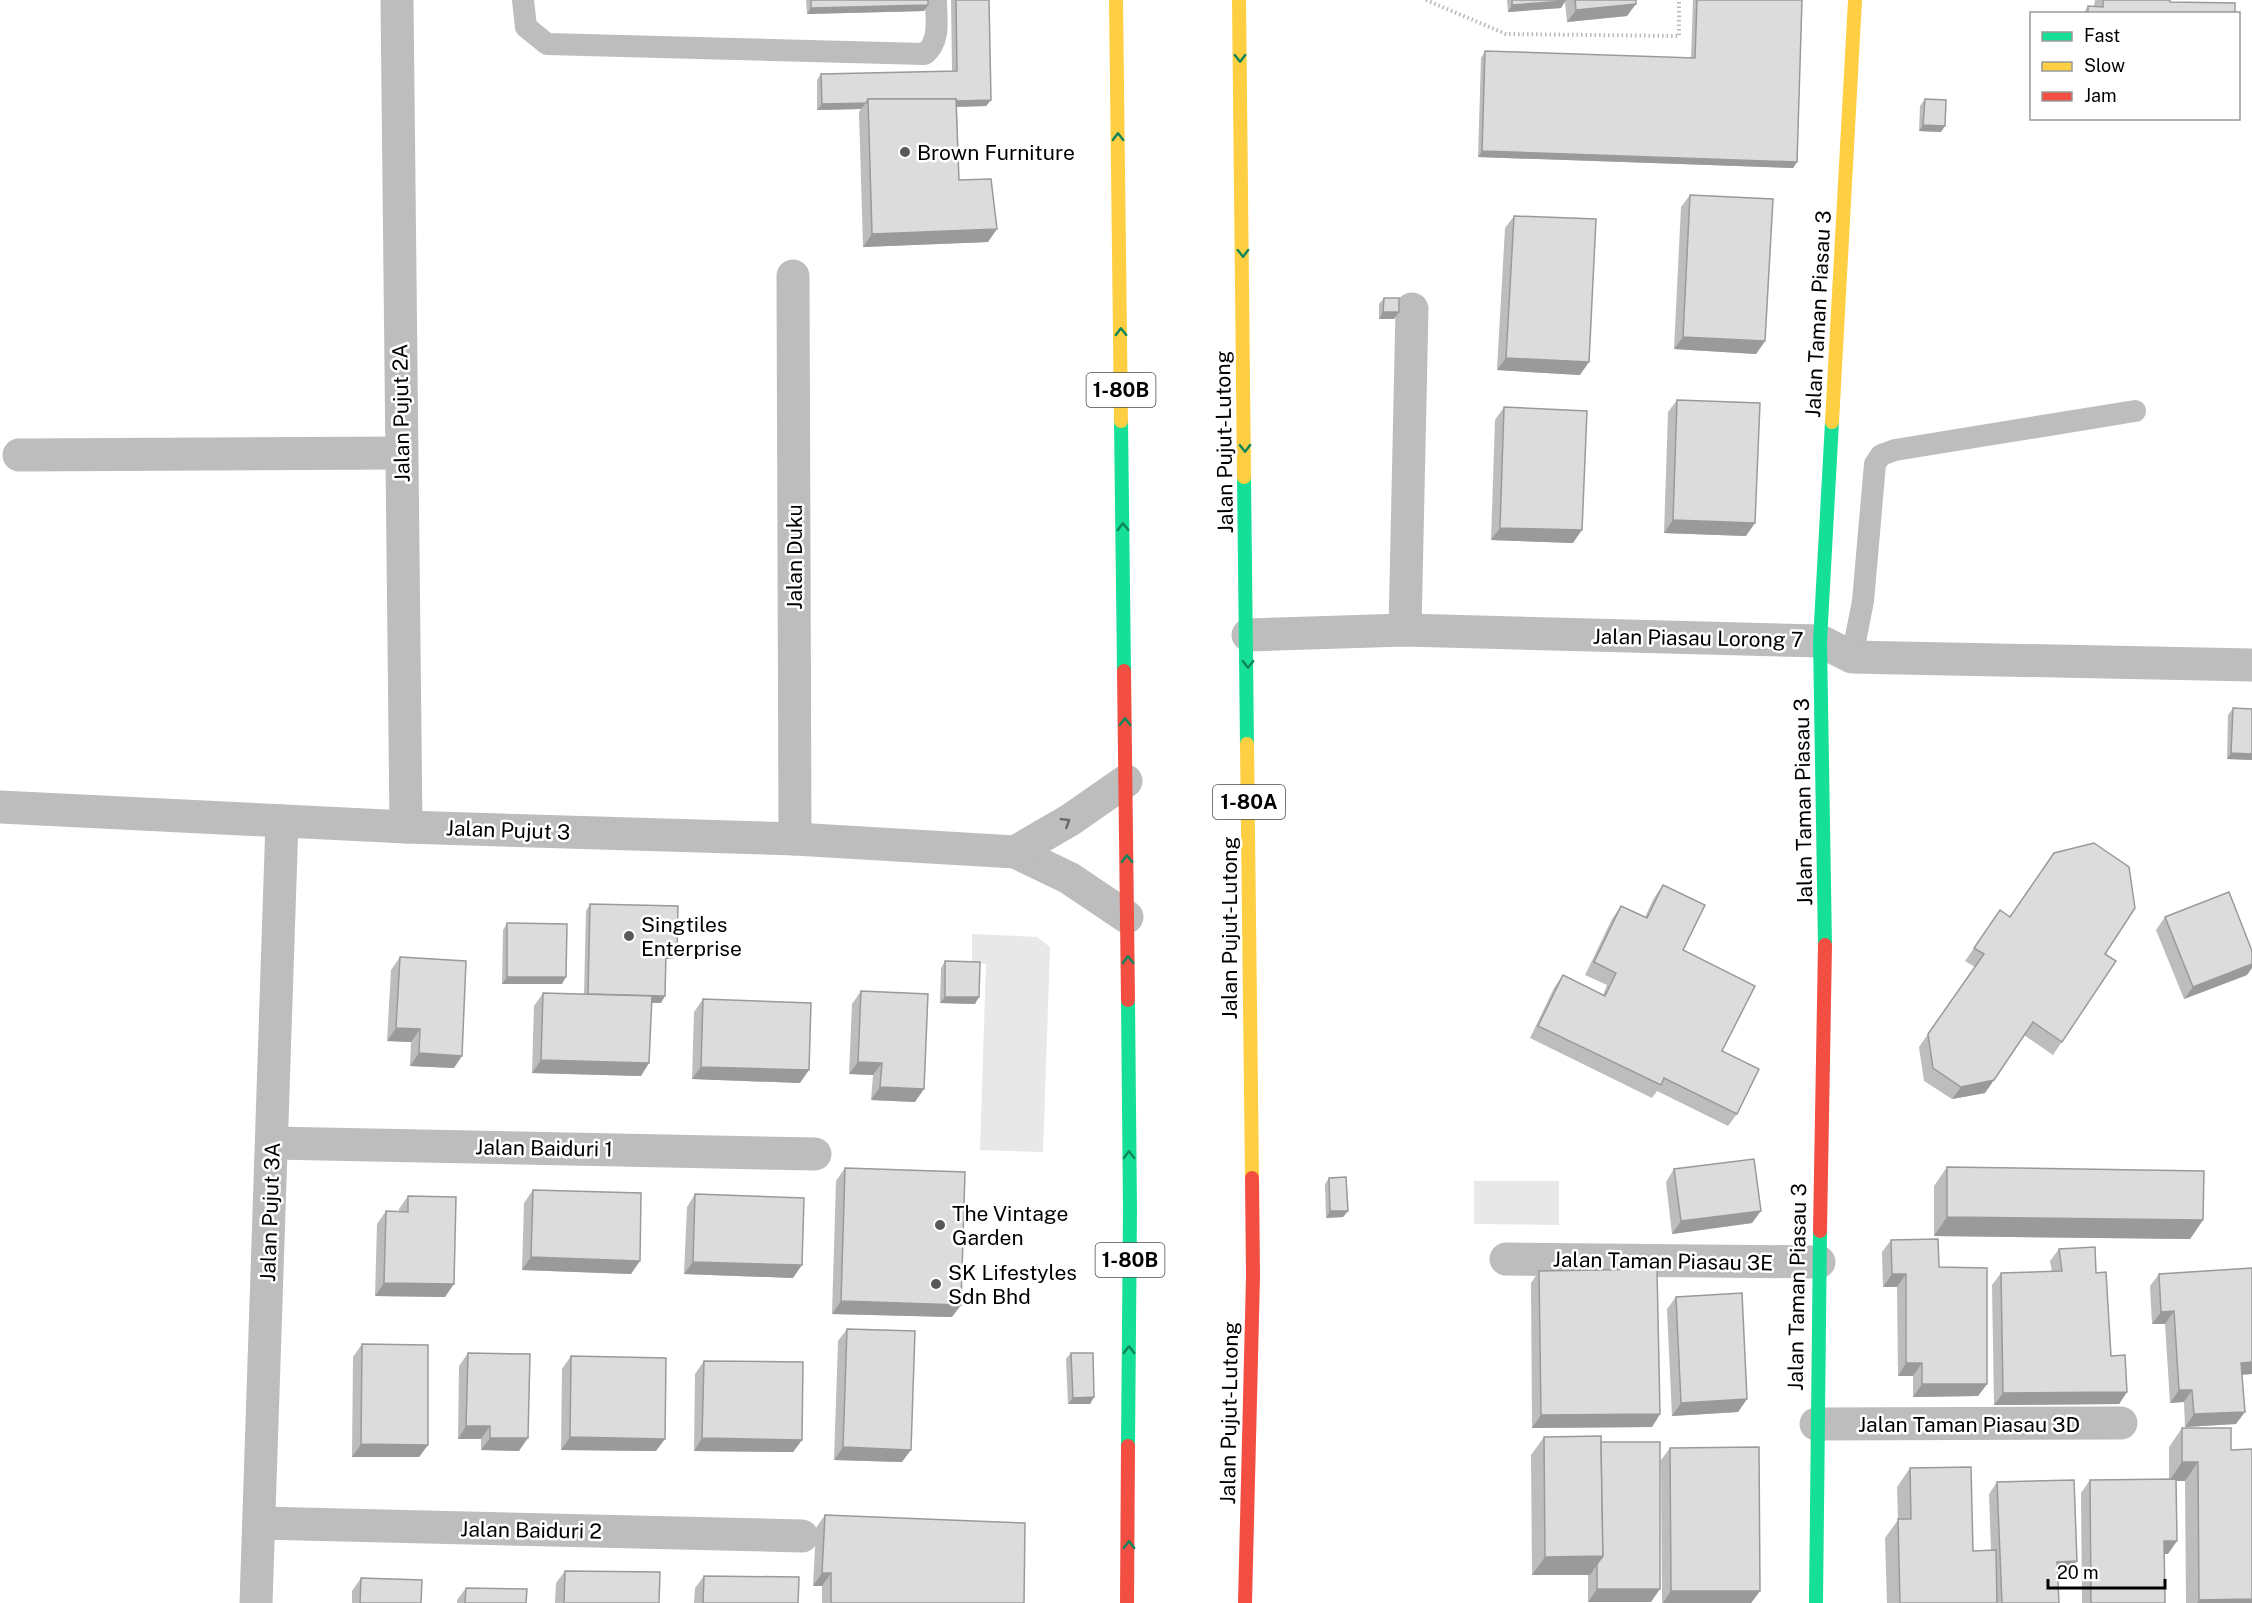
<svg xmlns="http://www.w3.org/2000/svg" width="2252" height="1603" font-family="'Public Sans',sans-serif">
	<rect width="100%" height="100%" fill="#fff"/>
	<!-- green -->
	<g fill="#e8e8e8">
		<path d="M972,934L1037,937L1050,947L1043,1152L980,1150L986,964L972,962Z"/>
		<path d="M1474,1181H1559V1225L1474,1224Z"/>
	</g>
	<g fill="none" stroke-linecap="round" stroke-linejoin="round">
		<!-- path -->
		<path stroke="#b8b8b8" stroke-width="4" stroke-dasharray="1.5 3" stroke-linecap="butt" d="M1426,0L1506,34L1679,36V0"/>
		<!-- lane -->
		<g stroke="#bdbdbd" stroke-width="22">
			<path d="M523,0L526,27L547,44L925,54C941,40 936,20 936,0"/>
			<path d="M1852,657L1863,601L1875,464L1881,455L1895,450L2135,411"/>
		</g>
		<!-- street -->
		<g stroke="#bdbdbd" stroke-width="33">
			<path d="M397,0L406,827"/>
			<path d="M793,276L795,839"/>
			<path d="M19,455L401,453"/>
			<path d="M1405,630L1412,309"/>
			<path d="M1248,635L1405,630L1820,641L1852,657L2252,665"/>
			<path d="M0,807L406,827L795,839L1015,852L1069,878L1127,917"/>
			<path d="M1015,852L1070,820L1126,781"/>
			<path d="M272,1143L815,1154"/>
			<path d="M1506,1259L1819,1262"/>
			<path d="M1816,1424L2121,1423"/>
			<path d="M259,1523L802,1536"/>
			<path d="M256,1603L282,821"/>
		</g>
		<!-- fast -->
		<g stroke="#16e098" stroke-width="14">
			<path d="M1121,421L1124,671"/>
			<path d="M1244,477L1247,744"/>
			<path d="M1825,945L1820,641L1832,422"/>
			<path d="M1128,1000L1130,1210L1128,1446"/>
			<path d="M1816,1603L1820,1231"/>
		</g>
		<!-- slow -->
		<g stroke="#ffcf43" stroke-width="14">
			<path d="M1116,0L1121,421"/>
			<path d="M1239,0L1244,477"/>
			<path d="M1832,422L1855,0"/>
			<path d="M1247,744L1252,1178"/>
		</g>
		<!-- jam -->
		<g stroke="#f24e42" stroke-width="14">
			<path d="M1124,671L1128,1000"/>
			<path d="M1820,1231L1825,945"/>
			<path d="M1127,1603L1128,1446"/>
			<path d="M1245,1603L1253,1276L1252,1178"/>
		</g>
	</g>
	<!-- wall -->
	<g fill="#bdbdbd">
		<path d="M806,0H928L924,11L807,14Z"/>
		<path d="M951,0H989L991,100L986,106L957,107L959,180L988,242L863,247L859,112L861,109L817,110V80L821,74L952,71Z"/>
		<path d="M1507,0H1636L1627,16L1567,22L1565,2L1561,8L1508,12Z"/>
		<path d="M1693,0H1802L1797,162L1793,168L1478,157L1481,58L1485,51L1691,58Z"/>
		<path d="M2095,0H2170V2L2235,14H2083L2088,6H2094Z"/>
		<path d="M1925,99L1941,132L1919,131L1920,106Z"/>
		<path d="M1690,195L1765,341L1756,354L1674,349L1681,207Z"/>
		<path d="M1514,216L1580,375L1497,370L1505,228Z"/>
		<path d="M1384,298L1399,312L1394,319H1379V304Z"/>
		<path d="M1677,400L1746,536L1664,533L1668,412Z"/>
		<path d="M1504,407L1573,543L1491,540L1495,420Z"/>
		<path d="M2233,708L2252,709V760L2227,759L2228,715Z"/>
		<path d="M1663,885L1683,950L1722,1051L1737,1114L1728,1126L1657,1091L1652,1098L1530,1038L1554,988L1563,975L1603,995L1607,985L1585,975L1612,919L1621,906L1645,917L1654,898Z"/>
		<path d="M590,904L677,953L673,959H666L661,1003H651L641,1076L532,1073L534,1006L543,993L584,994L586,911Z"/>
		<path d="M2000,910L2010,917L2105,954L2116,961L2053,1055L2024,1035L1985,1093L1952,1099L1924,1081L1919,1047L1975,967L1965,961Z"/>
		<path d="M2165,917L2247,975L2184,999L2156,930Z"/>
		<path d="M507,923L562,984H502L503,930Z"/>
		<path d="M400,957L454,1068L410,1066L411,1042L387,1041L391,970Z"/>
		<path d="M945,961L975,1004L940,1003L941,968Z"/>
		<path d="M861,991L915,1102L871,1100L873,1075L849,1074L852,1004Z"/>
		<path d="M703,999L800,1083L692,1079L694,1012Z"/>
		<path d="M1947,1167L2203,1220L2190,1239L1934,1236V1186Z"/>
		<path d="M845,1168L952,1317L832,1314L836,1181Z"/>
		<path d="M1674,1169L1752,1223L1672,1234L1666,1182Z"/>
		<path d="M1329,1178L1348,1211L1343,1217L1326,1218L1325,1184Z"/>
		<path d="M533,1190L631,1274L522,1270L524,1203Z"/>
		<path d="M695,1194L793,1278L684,1274L687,1207Z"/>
		<path d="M408,1196L445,1297L375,1296L377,1224L386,1211H399V1209Z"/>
		<path d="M1891,1240L1939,1267L1987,1384L1978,1396L1913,1397V1376H1898L1897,1287H1883L1882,1252Z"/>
		<path d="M2059,1249L2096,1273L2111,1356L2127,1392L2119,1404L1994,1405L1992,1285L2001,1273L2052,1272L2050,1261Z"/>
		<path d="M2252,1268V1374L2242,1375L2236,1424L2185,1427L2184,1402L2170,1403L2165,1324H2152L2150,1286L2159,1274Z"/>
		<path d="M1539,1271L1660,1414L1652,1427L1532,1428L1531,1283Z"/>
		<path d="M1676,1297L1747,1399L1738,1412L1672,1416L1667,1309Z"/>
		<path d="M847,1329L902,1462L834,1460L838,1341Z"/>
		<path d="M362,1344L428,1445L419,1457H352L353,1357Z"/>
		<path d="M468,1353L519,1451L481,1450V1439H458L459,1366Z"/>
		<path d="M1071,1353L1094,1397L1090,1404H1068L1066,1359Z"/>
		<path d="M571,1356L656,1451L561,1450L562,1369Z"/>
		<path d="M704,1361L802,1440L793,1452L694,1451L695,1374Z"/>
		<path d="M2182,1428L2231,1450L2252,1603H2186L2185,1481H2176L2168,1554H2165V1603H2082L2081,1493L2090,1480H2169V1447Z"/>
		<path d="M1544,1437L1601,1442L1651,1602H1588V1575H1532L1531,1455Z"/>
		<path d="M1670,1448L1760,1591L1751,1603H1662L1661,1460Z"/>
		<path d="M1910,1468L1973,1551H1991L1989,1494L1997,1482L2068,1573L2058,1574L2059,1603H1887L1885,1538L1898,1520L1897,1487Z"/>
		<path d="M825,1515L1024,1603H822V1586H813L816,1528Z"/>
		<path d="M565,1571L659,1603H555L556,1583Z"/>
		<path d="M704,1576L798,1603H694L695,1588Z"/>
		<path d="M361,1578L421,1603H352V1591Z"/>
		<path d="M466,1588L526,1603H457V1600Z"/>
	</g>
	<!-- shaded-wall -->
	<g fill="#9a9a9a">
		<path d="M1565,1L1561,8L1508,12L1512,5Z"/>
		<path d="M1636,4L1627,16L1567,22L1576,10Z"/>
		<path d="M928,5L924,11L807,14L811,8Z"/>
		<path d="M991,100L986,106L868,109V103Z"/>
		<path d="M866,103L861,109L817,110L822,104Z"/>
		<path d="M1923,125L1945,126L1941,132L1919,131Z"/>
		<path d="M1482,151L1797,162L1793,168L1478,157Z"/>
		<path d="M997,229L988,242L863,247L872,234Z"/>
		<path d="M1383,312H1399L1394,319H1379Z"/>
		<path d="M1683,337L1765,341L1756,354L1674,349Z"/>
		<path d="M1506,358L1589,362L1580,375L1497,370Z"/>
		<path d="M1673,520L1755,523L1746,536L1664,533Z"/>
		<path d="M1500,528L1582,530L1573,543L1491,540Z"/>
		<path d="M2231,753L2252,754V760L2227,759Z"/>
		<path d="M666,952L677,953L673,959H661Z"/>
		<path d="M2252,964V968L2247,975L2184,999L2193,987Z"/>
		<path d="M507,977H566L562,984H502Z"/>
		<path d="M588,995L665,996L661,1003L584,1001Z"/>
		<path d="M945,997H979L975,1004L940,1003Z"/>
		<path d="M396,1028L420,1029L411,1042L387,1041Z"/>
		<path d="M419,1053L462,1056L454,1068L410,1066Z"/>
		<path d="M541,1060L649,1063L641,1076L532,1073Z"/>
		<path d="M858,1062L882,1063L873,1075L849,1074Z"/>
		<path d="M701,1067L809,1070L800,1083L692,1079Z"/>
		<path d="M1994,1080L1985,1093L1952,1099L1961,1087Z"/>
		<path d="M880,1087L924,1089L915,1102L871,1100Z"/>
		<path d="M1330,1211H1348L1343,1217L1326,1218Z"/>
		<path d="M1761,1211L1752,1223L1672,1234L1681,1221Z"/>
		<path d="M1947,1217L2203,1220L2190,1239L1934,1236Z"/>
		<path d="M531,1257L640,1261L631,1274L522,1270Z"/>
		<path d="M693,1262L802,1265L793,1278L684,1274Z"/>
		<path d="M1892,1274H1906L1897,1287H1883Z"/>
		<path d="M384,1283L454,1284L445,1297L375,1296Z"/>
		<path d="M841,1301L961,1305L952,1317L832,1314Z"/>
		<path d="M2174,1311L2165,1324H2152L2161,1312Z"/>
		<path d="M2252,1362V1374L2232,1375L2241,1363Z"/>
		<path d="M1906,1363H1922L1913,1376H1898Z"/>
		<path d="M1922,1384H1987L1978,1396L1913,1397Z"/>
		<path d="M2179,1390H2192L2184,1402L2170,1403Z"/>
		<path d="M2127,1392L2119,1404L1994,1405L2003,1393Z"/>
		<path d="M1094,1397L1090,1404H1068L1073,1398Z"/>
		<path d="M1747,1399L1738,1412L1672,1416L1681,1403Z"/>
		<path d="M2245,1412L2236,1424L2185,1427L2194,1414Z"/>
		<path d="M1660,1414L1652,1427L1532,1428L1541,1415Z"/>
		<path d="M466,1426H490L481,1439H458Z"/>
		<path d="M570,1437L665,1439L656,1451L561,1450Z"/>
		<path d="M490,1438H528L519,1451L481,1450Z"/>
		<path d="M702,1438L802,1440L793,1452L694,1451Z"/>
		<path d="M361,1444L428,1445L419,1457H352Z"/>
		<path d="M843,1447L911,1450L902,1462L834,1460Z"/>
		<path d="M2182,1462H2198L2185,1481H2169Z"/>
		<path d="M2164,1541H2177L2168,1554H2156Z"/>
		<path d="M1603,1556L1590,1575H1532L1545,1557Z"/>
		<path d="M2077,1561L2068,1573L2048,1574L2057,1562Z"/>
		<path d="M822,1573H831L822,1586H813Z"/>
		<path d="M1597,1589H1660L1651,1602H1588Z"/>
		<path d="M1671,1591H1760L1751,1603H1663Z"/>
		<path d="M2252,1599V1603H2197L2199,1600Z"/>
	</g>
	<!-- building -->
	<g fill="#dcdcdc" stroke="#9a9a9a" stroke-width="1.5">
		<path d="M811,0H928V5L811,8Z"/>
		<path d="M956,0H989L991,100L957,101L956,99H868L866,103L822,104L821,74L957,71Z"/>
		<path d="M1512,0H1565V1L1512,5Z"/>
		<path d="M1575,0H1636V4L1576,10Z"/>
		<path d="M1697,0H1802L1797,162L1482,151L1485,51L1695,58Z"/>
		<path d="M2103,0H2170V2L2235,3V14H2088V6L2103,7Z"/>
		<path d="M868,99H956L959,180L991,179L997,229L872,234Z"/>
		<path d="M1925,99L1946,100L1945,126L1923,125Z"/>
		<path d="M1690,195L1773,199L1765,341L1683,337Z"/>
		<path d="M1514,216L1596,219L1589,362L1506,358Z"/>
		<path d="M1384,298H1399V312H1383Z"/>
		<path d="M1677,400L1760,403L1755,523L1673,520Z"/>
		<path d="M1504,407L1587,411L1582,530L1500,528Z"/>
		<path d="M2233,708L2252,709V754L2231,753Z"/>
		<path d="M2094,843L2129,867L2135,908L2105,954L2116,961L2062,1042L2033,1022L1994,1080L1961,1087L1933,1068L1928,1034L1984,954L1974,948L2000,910L2010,917L2054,853Z"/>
		<path d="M1663,885L1705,905L1683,950L1755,986L1722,1051L1759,1069L1737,1114L1664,1078L1661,1085L1538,1026L1563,975L1605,996L1616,973L1594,962L1621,906L1647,918Z"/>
		<path d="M2229,892L2252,951V964L2193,987L2165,917Z"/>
		<path d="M590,904L678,906L677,953L666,952L665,996L588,994Z"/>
		<path d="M507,923L567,924L566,977H507Z"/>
		<path d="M400,957L466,961L462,1056L419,1053L420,1029L396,1028Z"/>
		<path d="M945,961L980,962L979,997H945Z"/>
		<path d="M861,991L928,994L924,1089L880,1087L882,1063L858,1062Z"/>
		<path d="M543,993L652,996L649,1063L541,1060Z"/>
		<path d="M703,999L811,1003L809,1070L701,1067Z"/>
		<path d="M1754,1159L1761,1211L1681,1221L1674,1169Z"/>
		<path d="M1947,1167L2204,1171L2203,1220L1947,1217Z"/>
		<path d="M845,1168L965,1172L961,1305L841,1301Z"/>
		<path d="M1346,1177L1348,1211H1330L1329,1178Z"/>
		<path d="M533,1190L641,1193L640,1261L531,1257Z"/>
		<path d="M695,1194L804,1198L802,1265L693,1262Z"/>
		<path d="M408,1196L456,1197L454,1284L384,1283L386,1211L408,1212Z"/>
		<path d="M1938,1239L1939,1267L1987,1268V1384H1922V1363H1906V1274H1892L1891,1240Z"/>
		<path d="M2095,1247L2096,1273L2106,1272L2111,1356L2125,1355L2127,1392L2003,1393L2001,1273L2062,1271L2059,1249Z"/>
		<path d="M2252,1268V1362L2241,1363L2245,1412L2194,1414L2192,1390H2179L2174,1311L2161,1312L2159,1274Z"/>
		<path d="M1657,1269L1660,1414L1541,1415L1539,1271Z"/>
		<path d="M1742,1293L1747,1399L1681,1403L1676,1297Z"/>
		<path d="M847,1329L915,1331L911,1450L843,1447Z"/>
		<path d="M362,1344L428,1345V1445L361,1444Z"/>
		<path d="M468,1353L530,1354L528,1438H490V1426H466Z"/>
		<path d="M1071,1353H1093L1094,1397L1073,1398Z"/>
		<path d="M571,1356L666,1358L665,1439L570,1437Z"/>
		<path d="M704,1361L803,1362L802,1440L702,1438Z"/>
		<path d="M2182,1428H2231V1450L2252,1449V1599L2199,1600L2198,1462H2182Z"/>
		<path d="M1601,1436L1603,1556L1545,1557L1544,1437Z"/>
		<path d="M1601,1442H1660V1589H1597V1564L1603,1556Z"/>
		<path d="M1759,1447L1760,1591H1671L1670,1448Z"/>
		<path d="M1971,1467L1973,1551L1996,1550L1997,1603H1900L1898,1519H1911L1910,1468Z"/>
		<path d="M2176,1479L2177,1541H2164L2165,1603H2091L2090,1480Z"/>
		<path d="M2074,1480L2077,1561L2057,1562L2059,1603H2002L1997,1482Z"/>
		<path d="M825,1515L1025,1523L1024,1603H831V1573H822Z"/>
		<path d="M565,1571L660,1572L659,1603H564Z"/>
		<path d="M704,1576L799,1577L798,1603H703Z"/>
		<path d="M361,1578L422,1580L421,1603H360Z"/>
		<path d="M466,1588L527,1589L526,1603H465Z"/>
	</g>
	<!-- one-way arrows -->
	<defs><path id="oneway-chevron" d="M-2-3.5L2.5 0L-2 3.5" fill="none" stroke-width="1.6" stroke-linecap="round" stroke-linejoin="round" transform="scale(1.5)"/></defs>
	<g stroke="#0d865b">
		<use href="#oneway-chevron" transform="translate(1240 58) rotate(89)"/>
		<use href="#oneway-chevron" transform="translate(1118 137) rotate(-91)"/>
		<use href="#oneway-chevron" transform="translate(1243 253) rotate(89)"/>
		<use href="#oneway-chevron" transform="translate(1121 332) rotate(-91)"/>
		<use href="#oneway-chevron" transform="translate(1245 448) rotate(89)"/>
		<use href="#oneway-chevron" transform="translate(1123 527) rotate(-91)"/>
		<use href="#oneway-chevron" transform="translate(1248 664) rotate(90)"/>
		<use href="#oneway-chevron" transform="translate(1125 722) rotate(-91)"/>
		<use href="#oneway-chevron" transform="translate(1127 859) rotate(-91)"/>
		<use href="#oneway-chevron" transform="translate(1128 960) rotate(-91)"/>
		<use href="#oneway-chevron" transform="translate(1129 1155) rotate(-91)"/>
		<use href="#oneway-chevron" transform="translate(1129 1350) rotate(-90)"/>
		<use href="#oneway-chevron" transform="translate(1129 1545) rotate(-90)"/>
	</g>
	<use stroke="#686868" href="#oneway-chevron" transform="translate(1066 822) rotate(-32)"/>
	<!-- markers -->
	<g fill="#595959" stroke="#fff" stroke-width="2">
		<circle cx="905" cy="152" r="6"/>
		<circle cx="629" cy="936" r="6"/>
		<circle cx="940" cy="1225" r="6"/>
		<circle cx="936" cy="1284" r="6"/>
	</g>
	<g text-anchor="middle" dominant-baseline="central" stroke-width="5" stroke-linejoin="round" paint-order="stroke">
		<!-- shield labels -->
		<g fill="#fff" stroke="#4c4c4c" stroke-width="1.5">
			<rect x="1086.5" y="373" width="69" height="34" rx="4.5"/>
			<rect x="1213" y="785" width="72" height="34" rx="4.5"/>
			<rect x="1095.5" y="1243" width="69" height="34" rx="4.5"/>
		</g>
		<g font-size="20" font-weight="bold" fill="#000">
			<text x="1121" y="390">1-80B</text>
			<text x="1249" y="802">1-80A</text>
			<text x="1130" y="1260">1-80B</text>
		</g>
		<!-- poi labels -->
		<g font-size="21" fill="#000" stroke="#fff" text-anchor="start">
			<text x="917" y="152">Brown Furniture</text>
			<text x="641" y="924">Singtiles<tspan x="641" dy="24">Enterprise</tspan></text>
			<text x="952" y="1213">The Vintage<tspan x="952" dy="24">Garden</tspan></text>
			<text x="948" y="1272">SK Lifestyles<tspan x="948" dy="24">Sdn Bhd</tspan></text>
		</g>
		<!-- street labels -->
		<g font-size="21" fill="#000" stroke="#fff">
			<text transform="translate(1818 314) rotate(-87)">Jalan Taman Piasau 3</text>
			<text transform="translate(401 413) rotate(-91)">Jalan Pujut 2A</text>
			<text transform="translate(1224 442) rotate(-91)">Jalan Pujut-Lutong</text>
			<text transform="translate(794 557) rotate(-90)">Jalan Duku</text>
			<text transform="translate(1698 638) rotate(1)">Jalan Piasau Lorong 7</text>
			<text transform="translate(1803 802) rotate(-91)">Jalan Taman Piasau 3</text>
			<text transform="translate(508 830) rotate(2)">Jalan Pujut 3</text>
			<text transform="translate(1229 928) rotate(-90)">Jalan Pujut-Lutong</text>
			<text transform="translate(544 1148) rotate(1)">Jalan Baiduri 1</text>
			<text transform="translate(270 1212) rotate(-88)">Jalan Pujut 3A</text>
			<text transform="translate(1663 1261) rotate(1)">Jalan Taman Piasau 3E</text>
			<text transform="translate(1797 1287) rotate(-89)">Jalan Taman Piasau 3</text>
			<text transform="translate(1229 1413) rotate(-89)">Jalan Pujut-Lutong</text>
			<text x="1969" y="1424">Jalan Taman Piasau 3D</text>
			<text transform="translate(531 1530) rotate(1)">Jalan Baiduri 2</text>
		</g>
	</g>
	<!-- legend -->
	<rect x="2030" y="12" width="210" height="108" fill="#ffffff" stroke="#999999" stroke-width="1.5"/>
	<rect x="2042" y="32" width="30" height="9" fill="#16e098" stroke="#999999" stroke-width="1.5"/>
	<text x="2084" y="42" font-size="18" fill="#000000">Fast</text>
	<rect x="2042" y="62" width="30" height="9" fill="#ffcf43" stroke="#999999" stroke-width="1.5"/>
	<text x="2084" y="72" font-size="18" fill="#000000">Slow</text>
	<rect x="2042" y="92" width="30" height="9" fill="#f24e42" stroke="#999999" stroke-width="1.5"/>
	<text x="2084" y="102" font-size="18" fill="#000000">Jam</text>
	<!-- scale -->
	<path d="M2048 1579v9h117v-9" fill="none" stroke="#000000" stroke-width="3"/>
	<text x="2057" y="1579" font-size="18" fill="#000000" stroke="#ffffff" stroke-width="4.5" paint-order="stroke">20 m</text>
</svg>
